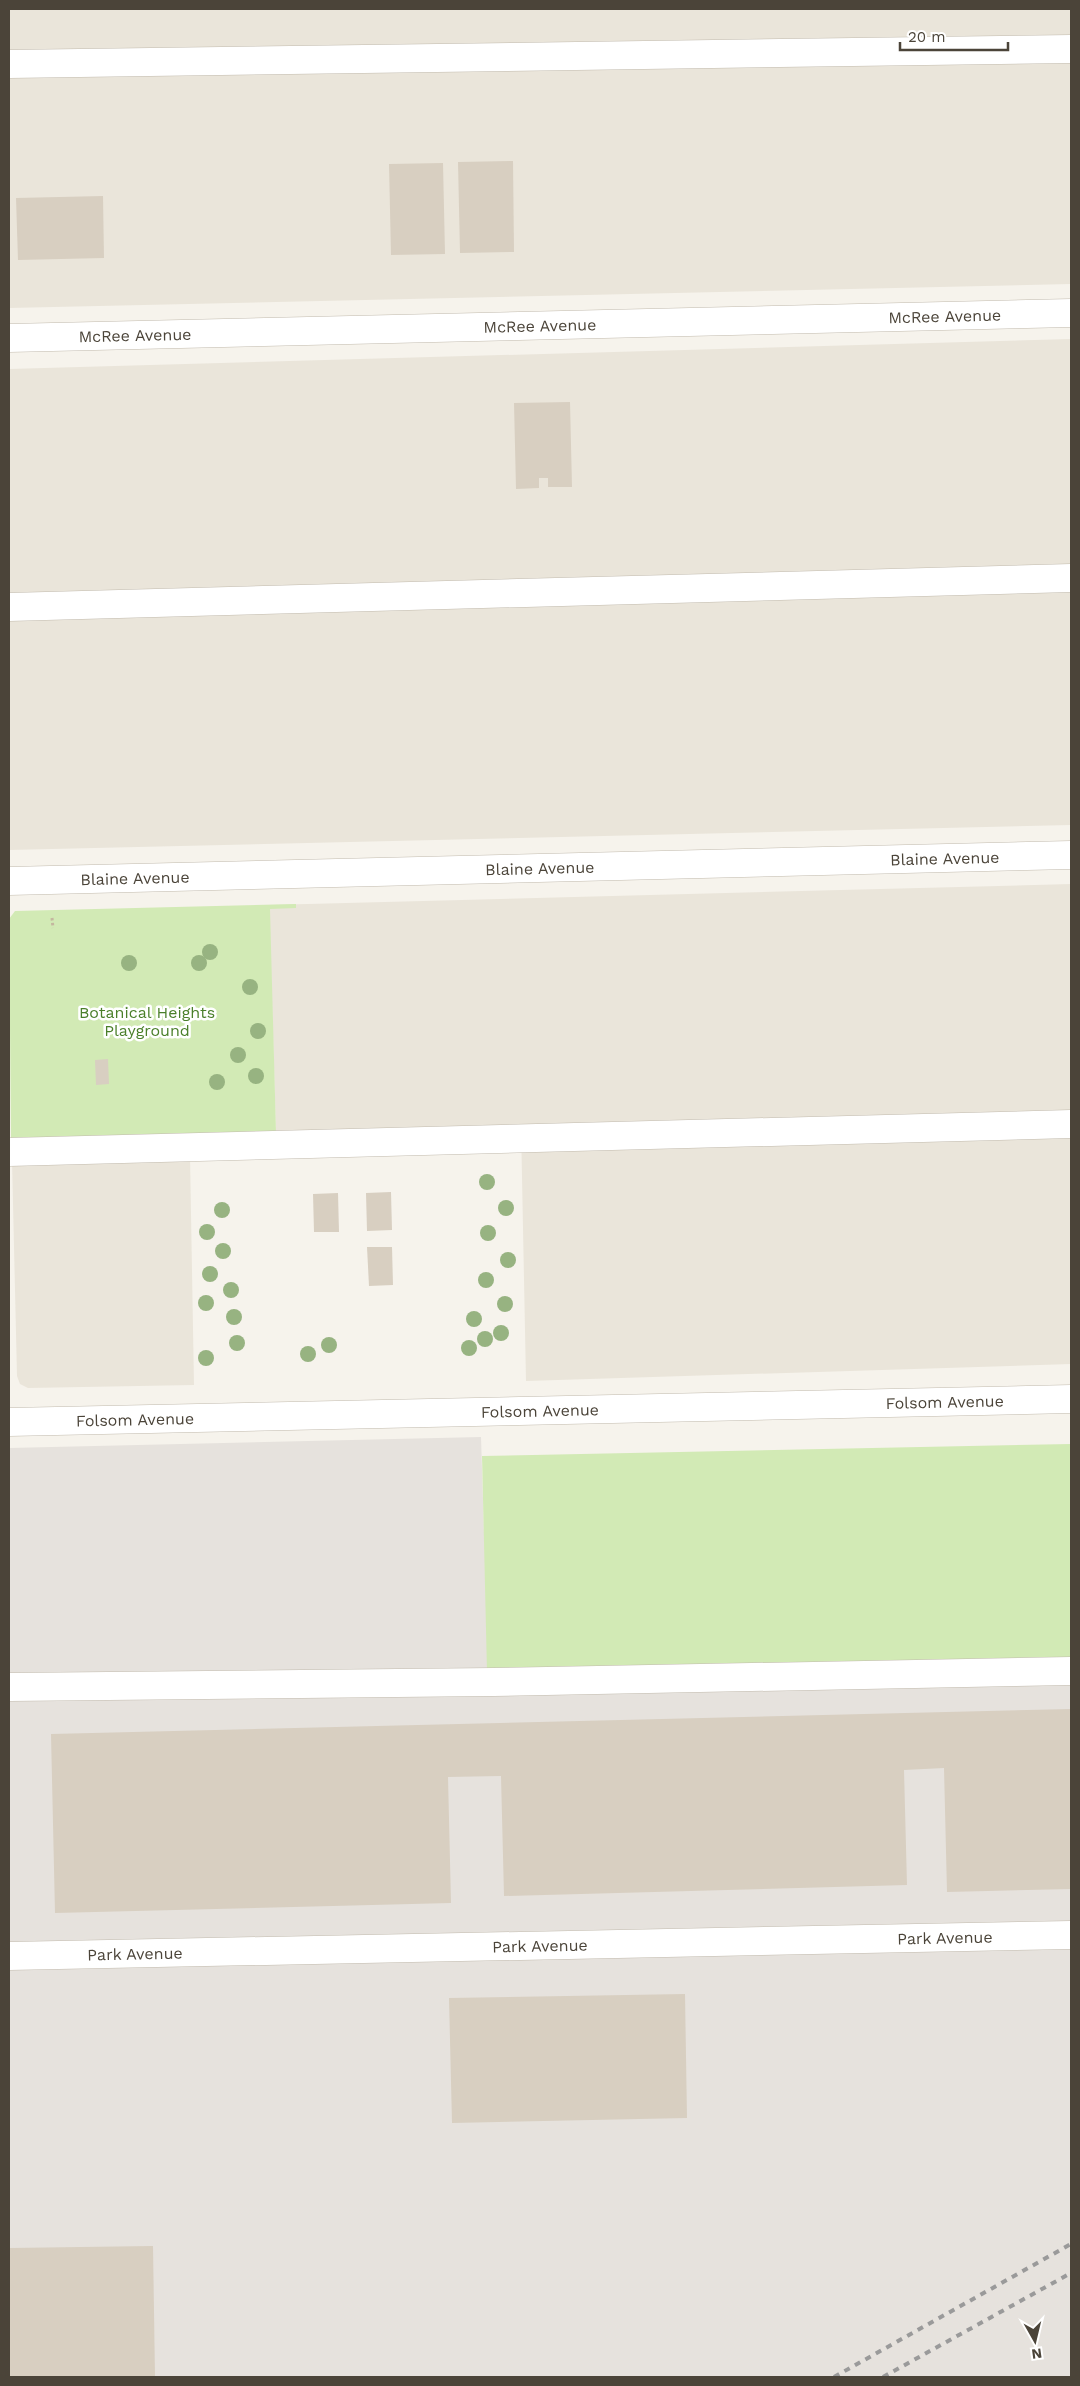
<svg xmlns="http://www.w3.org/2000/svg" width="1080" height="2386" font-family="'Work Sans',sans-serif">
	<rect width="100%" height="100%" fill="#f6f3ec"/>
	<!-- residential -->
	<g fill="#eae5da">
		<path d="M9,9H1071V284L9,308Z"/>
		<path d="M1071,339V825L9,850V369Z"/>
		<path d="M1071,884V1364L526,1381L521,1126L276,1132L269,905Z"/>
		<path d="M190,1156L194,1385L28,1388L20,1384L17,1376L12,1160Z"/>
	</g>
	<!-- industrial -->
	<path fill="#e6e2dd" d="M481,1437L484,1533L1071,1661V2377H9V1448Z"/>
	<!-- green -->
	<g fill="#d2eab5">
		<path d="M296,904V908L270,909L276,1132L11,1138L9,919L15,911Z"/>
		<path d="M1071,1444V1661L487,1672L482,1456Z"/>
	</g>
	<!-- building -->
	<g fill="#d8cfc1">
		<path d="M513,161L514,252L460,253L458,162Z"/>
		<path d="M443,163L445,254L391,255L389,164Z"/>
		<path d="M103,196L104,258L18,260L16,198Z"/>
		<path d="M570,402L572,487H548V478H539V488L516,489L514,403Z"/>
		<path d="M108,1059L109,1084L96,1085L95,1060Z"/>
		<path d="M391,1192L392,1230L367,1231L366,1193Z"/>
		<path d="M338,1193L339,1232H314L313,1194Z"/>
		<path d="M367,1247H392L393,1285L369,1286Z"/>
		<path d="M1071,1709V1889L947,1892L944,1768L904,1770L907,1885L504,1896L501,1776L448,1777L451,1903L55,1913L51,1734Z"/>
		<path d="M685,1994L687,2118L452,2123L449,1998Z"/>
		<path d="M153,2246L155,2377H9V2248Z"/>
	</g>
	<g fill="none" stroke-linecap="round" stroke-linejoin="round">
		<defs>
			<g id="minor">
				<path d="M9,64L1071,49"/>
				<path id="s1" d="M9,338L1071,313"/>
				<path d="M9,607L1071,578"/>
				<path id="s2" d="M9,881L1071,855"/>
				<path d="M9,1152L1071,1124"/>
				<path id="s3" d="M9,1422L1071,1399"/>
				<path d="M9,1687L493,1682L1071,1671"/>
				<path id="s4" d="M9,1956L1071,1935"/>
			</g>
		</defs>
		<!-- minor casing -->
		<use href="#minor" stroke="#c2bbae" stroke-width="29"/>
		<!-- path -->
		<path stroke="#c4b79f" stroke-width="3" stroke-dasharray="2.5 2.5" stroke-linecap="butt" d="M52,918L53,928"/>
		<!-- minor -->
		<use href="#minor" stroke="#fff" stroke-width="28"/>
		<!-- rail -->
		<g stroke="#9a9a9a" stroke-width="4" stroke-dasharray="6 6" stroke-linecap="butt">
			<path d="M834,2377L1071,2244"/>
			<path d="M883,2377L1071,2273"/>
		</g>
	</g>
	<!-- trees -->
	<g fill="#97b381">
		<circle cx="210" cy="952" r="8"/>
		<circle cx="129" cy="963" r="8"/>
		<circle cx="199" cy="963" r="8"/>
		<circle cx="250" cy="987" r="8"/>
		<circle cx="258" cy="1031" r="8"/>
		<circle cx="238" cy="1055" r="8"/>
		<circle cx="256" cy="1076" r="8"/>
		<circle cx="217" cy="1082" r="8"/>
		<circle cx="487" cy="1182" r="8"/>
		<circle cx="506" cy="1208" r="8"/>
		<circle cx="222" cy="1210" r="8"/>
		<circle cx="207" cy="1232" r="8"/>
		<circle cx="488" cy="1233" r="8"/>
		<circle cx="223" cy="1251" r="8"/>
		<circle cx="508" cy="1260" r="8"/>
		<circle cx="210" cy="1274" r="8"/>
		<circle cx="486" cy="1280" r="8"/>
		<circle cx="231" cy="1290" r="8"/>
		<circle cx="206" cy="1303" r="8"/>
		<circle cx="505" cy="1304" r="8"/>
		<circle cx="234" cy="1317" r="8"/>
		<circle cx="474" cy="1319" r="8"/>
		<circle cx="501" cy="1333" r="8"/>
		<circle cx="485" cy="1339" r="8"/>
		<circle cx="237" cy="1343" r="8"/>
		<circle cx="329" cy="1345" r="8"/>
		<circle cx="469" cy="1348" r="8"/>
		<circle cx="308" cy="1354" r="8"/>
		<circle cx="206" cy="1358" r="8"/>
	</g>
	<g text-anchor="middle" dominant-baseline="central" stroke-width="5" stroke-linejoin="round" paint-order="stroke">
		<!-- street labels -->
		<g font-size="16" fill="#4b4439" stroke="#fff">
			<text stroke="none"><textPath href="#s1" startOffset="936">McRee Avenue</textPath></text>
			<text stroke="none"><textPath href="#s1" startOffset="531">McRee Avenue</textPath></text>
			<text stroke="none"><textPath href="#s1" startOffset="126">McRee Avenue</textPath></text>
			<text stroke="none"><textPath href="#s2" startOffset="936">Blaine Avenue</textPath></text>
			<text stroke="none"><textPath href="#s2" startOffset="531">Blaine Avenue</textPath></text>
			<text stroke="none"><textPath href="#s2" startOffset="126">Blaine Avenue</textPath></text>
			<text stroke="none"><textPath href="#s3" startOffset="936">Folsom Avenue</textPath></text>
			<text stroke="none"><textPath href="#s3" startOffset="531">Folsom Avenue</textPath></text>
			<text stroke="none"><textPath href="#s3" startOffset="126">Folsom Avenue</textPath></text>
			<text stroke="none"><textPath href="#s4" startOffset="936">Park Avenue</textPath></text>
			<text stroke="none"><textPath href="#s4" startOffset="531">Park Avenue</textPath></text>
			<text stroke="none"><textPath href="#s4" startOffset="126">Park Avenue</textPath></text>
		</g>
		<!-- park labels -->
		<g font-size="16" fill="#4a7f2a" stroke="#fff">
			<text x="147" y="1012">Botanical Heights<tspan x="147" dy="18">Playground</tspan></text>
		</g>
	</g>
	<!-- border -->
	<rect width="1080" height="2386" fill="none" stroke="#4b4439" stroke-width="20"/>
	<!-- north arrow -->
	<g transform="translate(1035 2341) rotate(172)" stroke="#ffffff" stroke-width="4" paint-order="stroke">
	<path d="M0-4L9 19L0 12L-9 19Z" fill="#4b4439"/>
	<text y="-8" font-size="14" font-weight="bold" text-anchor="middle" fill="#4b4439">N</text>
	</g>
	<!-- scale -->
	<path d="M900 42v8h108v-8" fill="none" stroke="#4b4439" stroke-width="2.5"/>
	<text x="908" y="42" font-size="15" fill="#4b4439" stroke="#ffffff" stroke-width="4" paint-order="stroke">20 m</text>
</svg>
